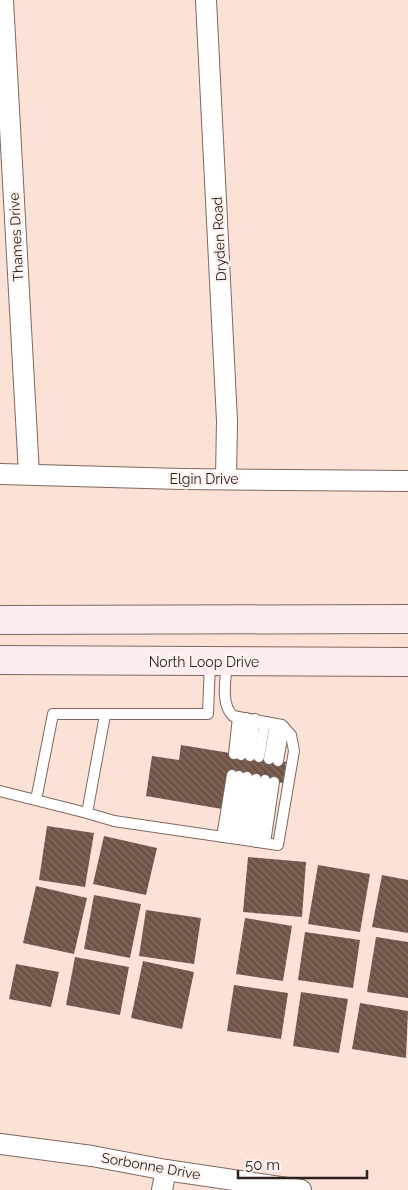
<svg xmlns="http://www.w3.org/2000/svg" width="408" height="1190" font-family="Raleway,sans-serif">
	<defs>
		<pattern id="building-back-hatch" width="6" height="6" patternUnits="userSpaceOnUse" patternTransform="scale(1.25)"><rect width="6" height="6" fill="#705346"/><path d="M-1 5l2 2M0 0l6 6M5-1l2 2" fill="none" stroke="#846e63"/></pattern>
	</defs>
	<rect width="100%" height="100%" fill="#fce1d6"/>
	<!-- building -->
	<g fill="url(#building-back-hatch)">
		<path d="M181,745L286,762L283,783L228,774L222,809L146,796L152,756L179,760Z"/>
		<path d="M47,826L94,833L85,887L39,880Z"/>
		<path d="M104,836L157,848L146,895L93,884Z"/>
		<path d="M248,857L306,862L302,917L243,912Z"/>
		<path d="M318,865L370,874L360,932L308,924Z"/>
		<path d="M382,875L408,880V933L372,927Z"/>
		<path d="M36,886L87,898L74,954L23,943Z"/>
		<path d="M94,895L141,904L130,958L84,949Z"/>
		<path d="M146,910L201,918L194,964L139,956Z"/>
		<path d="M245,918L292,926L283,981L236,974Z"/>
		<path d="M305,932L360,940L353,988L298,980Z"/>
		<path d="M376,937L408,942V998L367,992Z"/>
		<path d="M75,957L129,967L120,1015L66,1005Z"/>
		<path d="M143,961L194,972L182,1029L131,1018Z"/>
		<path d="M16,964L59,972L51,1007L9,999Z"/>
		<path d="M234,985L288,993L281,1039L227,1031Z"/>
		<path d="M301,992L348,999L339,1053L293,1046Z"/>
		<path d="M360,1003L408,1011L406,1058L352,1049Z"/>
	</g>
	<g fill="none" stroke-linecap="round" stroke-linejoin="round">
		<defs>
			<g id="service">
				<path d="M234,754L238,717"/>
				<path d="M241,755L246,718"/>
				<path d="M250,756L255,719"/>
				<path d="M259,757L265,722"/>
				<path d="M269,759L275,724"/>
				<path d="M278,761L284,727"/>
				<path d="M0,791L87,813L105,715"/>
				<path d="M36,800L53,714H208L210,662"/>
				<path d="M87,813L114,821L278,845L294,751L291,735L282,725L233,716C220,704 226,678 227,663"/>
				<path d="M222,837L232,775"/>
				<path d="M230,838L239,776"/>
				<path d="M239,839L247,777"/>
				<path d="M248,840L256,779"/>
				<path d="M256,842L265,780"/>
				<path d="M265,843L274,782"/>
			</g>
			<g id="minor">
				<path d="M3,0L29,474"/>
				<path d="M206,0L227,421L226,478"/>
				<path d="M0,474L182,479L408,481"/>
				<path d="M0,1144L92,1156L166,1170L301,1190"/>
				<path d="M162,1190L166,1170"/>
			</g>
			<g id="secondary">
				<path d="M0,620L408,619"/>
				<path d="M0,660L408,662"/>
			</g>
		</defs>
		<!-- service casing -->
		<use href="#service" stroke="#7e685e" stroke-width="12"/>
		<!-- minor casing -->
		<use href="#minor" stroke="#7e685e" stroke-width="22"/>
		<!-- secondary casing -->
		<use href="#secondary" stroke="#7e685e" stroke-width="30"/>
		<!-- service -->
		<use href="#service" stroke="#fff" stroke-width="10"/>
		<!-- minor -->
		<use href="#minor" stroke="#fff" stroke-width="20"/>
		<!-- secondary -->
		<use href="#secondary" stroke="#fdecee" stroke-width="28"/>
	</g>
	<g text-anchor="middle" dominant-baseline="central" stroke-width="5" stroke-linejoin="round" paint-order="stroke">
		<!-- street labels -->
		<g font-size="14" fill="#2b221d" stroke="#fdf2ee">
			<text transform="translate(16 237) rotate(-93)">Thames Drive</text>
			<text transform="translate(219 239) rotate(-93)">Dryden Road</text>
			<text x="204" y="479">Elgin Drive</text>
			<text x="204" y="662">North Loop Drive</text>
			<text transform="translate(151 1166) rotate(10)">Sorbonne Drive</text>
		</g>
	</g>
	<!-- scale -->
	<path d="M238 1170v8h129v-8" fill="none" stroke="#2b221d" stroke-width="2.5"/>
	<text x="245" y="1170" font-size="15" fill="#2b221d" stroke="#fdf2ee" stroke-width="4" paint-order="stroke">50 m</text>
</svg>
